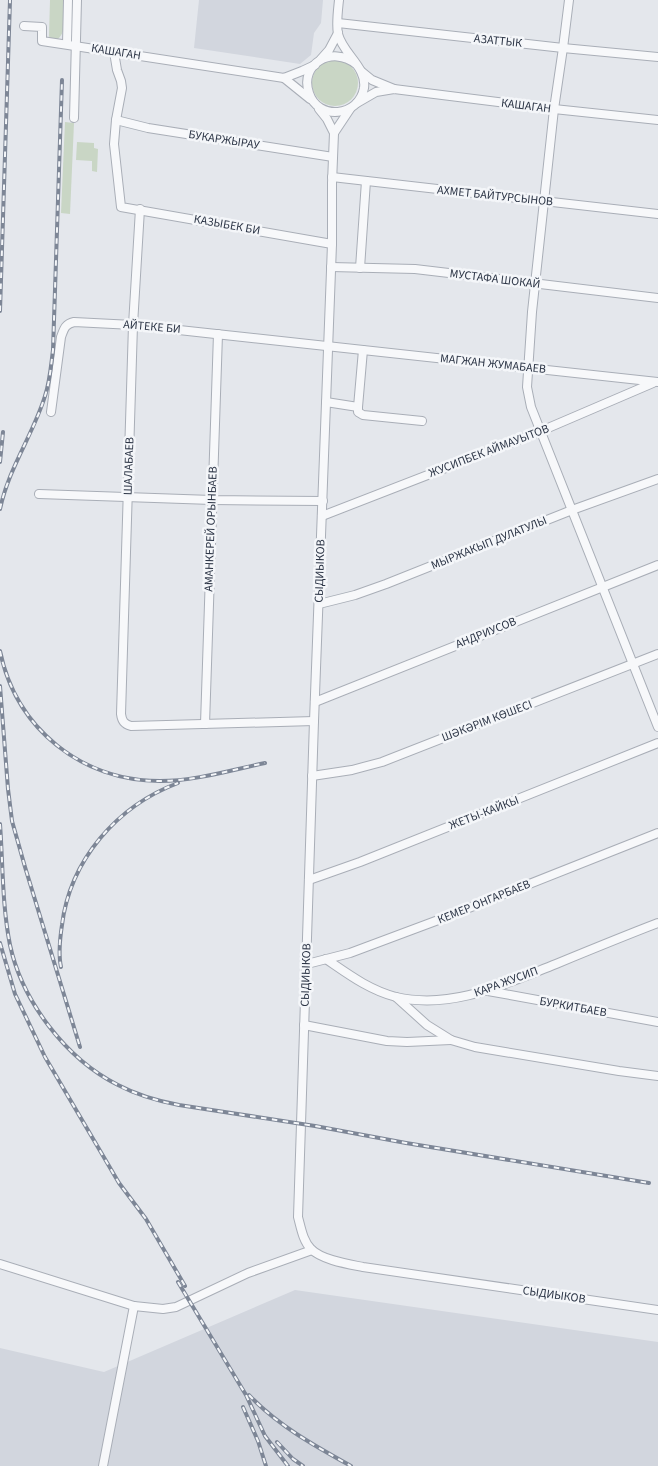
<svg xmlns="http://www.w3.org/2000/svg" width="658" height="1466" font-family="'Source Sans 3',sans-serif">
	<rect width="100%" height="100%" fill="#e4e7ec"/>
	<!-- built -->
	<g fill="#d2d6de">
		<path d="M199,0H323L321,23L314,33L311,55L300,64L194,48Z"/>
		<path d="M295,1290L658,1342V1466H0V1348L104,1372Z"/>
	</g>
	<!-- green -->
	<g fill="#c9d6c5">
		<path d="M50,0H64C64,13 68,30 58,39H50L49,36Z"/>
		<circle cx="335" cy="83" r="23"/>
		<path d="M65,122L74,123L70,214L61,213Z"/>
		<path d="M77,142L94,143V148L98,149L97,172L92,171V161L76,160Z"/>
	</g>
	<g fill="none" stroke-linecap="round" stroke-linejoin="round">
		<defs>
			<g id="minor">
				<path d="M339,0C338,10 336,24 338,34C343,54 367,67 364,88C359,117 318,121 309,93C299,64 332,45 356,64"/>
				<path d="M569,0L563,48L554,109L532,312L527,387L531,407L658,727"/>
				<path d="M338,23L563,48L658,57"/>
				<path d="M24,26L42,27V41L284,78L302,71L315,65"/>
				<path d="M67,44L68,0"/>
				<path d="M114,52L117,70L121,81L122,88L116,120L114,144L121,207L332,244"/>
				<path d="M321,59L329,50L338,33"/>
				<path d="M361,71L372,80L394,89"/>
				<path d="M284,78L310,99"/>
				<path d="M357,103L376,92L394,89L554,109L658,120"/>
				<path d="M319,109L327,119L334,133"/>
				<path d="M350,109L334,133L332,183V244L314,721L298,1217C301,1228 303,1241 311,1249C322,1260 348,1264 363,1267L658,1310"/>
				<path d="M74,118L77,0"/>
				<path d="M116,120L148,128L333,157"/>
				<path d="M332,177L658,214"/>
				<path d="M140,209L133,325L121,714C122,721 124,724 131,726L314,721"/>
				<path d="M331,267L415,269L658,298"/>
				<path d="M360,268L366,181"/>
				<path d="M363,350L358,407V412L363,415L422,421"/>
				<path d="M326,402L358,407"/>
				<path d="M51,412L61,337C64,329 65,324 74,322L133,325L658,382"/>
				<path d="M39,494L212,500L323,501"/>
				<path d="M322,516L541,431L653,383"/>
				<path d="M319,604L355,595L386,584L572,510L658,479"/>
				<path d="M315,702L658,565"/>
				<path d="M205,724L218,334"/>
				<path d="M312,776L352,770L382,762L658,654"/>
				<path d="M309,880L360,862L658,743"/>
				<path d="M326,959C348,974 369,990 396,997C452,1010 505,984 556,964C590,950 624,936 658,923"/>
				<path d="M307,964L350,953L441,919L658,833"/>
				<path d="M488,991L658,1022"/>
				<path d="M396,997L427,1025L451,1040L475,1047L619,1071L658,1076"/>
				<path d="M304,1025L387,1041L407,1042L451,1040"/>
				<path d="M0,1264L134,1306L163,1309L176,1307L248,1273L312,1250"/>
				<path d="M103,1466L134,1306"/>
			</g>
		</defs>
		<!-- minor casing -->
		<use href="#minor" stroke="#a9aeb7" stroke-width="10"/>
		<!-- minor -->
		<use href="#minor" stroke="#f7f8fa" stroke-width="8"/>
		<defs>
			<g id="rail">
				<path d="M0,311L10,0"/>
				<path d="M0,462L3,432"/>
				<path d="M0,509C9,467 33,435 45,396C50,381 51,365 53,350L62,80"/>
				<path d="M0,651C16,729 82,781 160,781C195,781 231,770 265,763"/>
				<path d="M0,686L8,789L12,821L25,867L80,1047"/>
				<path d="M0,824C3,864 2,905 10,945C22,1001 66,1059 118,1085C137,1095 158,1101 179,1105L315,1126L406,1143L649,1183"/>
				<path d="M0,943L15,994L45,1057L119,1183L146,1219L185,1286"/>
				<path d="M61,967C58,953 60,938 62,925C70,860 117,806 178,783"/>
				<path d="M178,1282L246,1395L265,1436L288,1466"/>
				<path d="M249,1395C277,1425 315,1446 351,1466"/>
				<path d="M243,1407L258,1441L266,1466"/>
				<path d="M277,1442L293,1459L303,1466"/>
			</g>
		</defs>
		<!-- rail casing -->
		<use href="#rail" stroke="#7d8696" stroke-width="4"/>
		<!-- rail -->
		<use href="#rail" stroke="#f4f6f9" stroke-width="2" stroke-dasharray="5.5" stroke-linecap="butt"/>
	</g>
	<g text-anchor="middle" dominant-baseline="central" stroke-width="5" stroke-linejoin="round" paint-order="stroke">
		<!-- street labels -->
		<g font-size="12" fill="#2b3445" stroke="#f4f6f9">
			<text transform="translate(498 41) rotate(6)">АЗАТТЫК</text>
			<text transform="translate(116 52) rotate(9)">КАШАГАН</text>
			<text transform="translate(526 106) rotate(7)">КАШАГАН</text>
			<text transform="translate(224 140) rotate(9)">БУКАРЖЫРАУ</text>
			<text transform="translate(495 196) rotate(6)">АХМЕТ БАЙТУРСЫНОВ</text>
			<text transform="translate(227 225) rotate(10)">КАЗЫБЕК БИ</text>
			<text transform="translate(495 279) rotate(7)">МУСТАФА ШОКАЙ</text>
			<text transform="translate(152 327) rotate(5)">АЙТЕКЕ БИ</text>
			<text transform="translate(493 364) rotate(6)">МАГЖАН ЖУМАБАЕВ</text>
			<text transform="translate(489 451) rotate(-21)">ЖУСИПБЕК АЙМАУЫТОВ</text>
			<text transform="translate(129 466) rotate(-88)">ШАЛАБАЕВ</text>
			<text transform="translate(211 529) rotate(-88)">АМАНКЕРЕЙ ОРЫНБАЕВ</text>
			<text transform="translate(489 543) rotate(-22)">МЫРЖАКЫП ДУЛАТУЛЫ</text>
			<text transform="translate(320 571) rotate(-88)">СЫДИЫКОВ</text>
			<text transform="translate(486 633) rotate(-22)">АНДРИУСОВ</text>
			<text transform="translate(487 721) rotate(-21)">ШӘКӘРІМ КӨШЕСІ</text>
			<text transform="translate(484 813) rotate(-21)">ЖЕТЫ-КАЙКЫ</text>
			<text transform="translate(484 902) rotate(-22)">КЕМЕР ОНГАРБАЕВ</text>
			<text transform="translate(306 975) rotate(-88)">СЫДИЫКОВ</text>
			<text transform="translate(506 982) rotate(-20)">КАРА ЖУСИП</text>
			<text transform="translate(573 1007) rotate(10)">БУРКИТБАЕВ</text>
			<text transform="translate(554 1295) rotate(8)">СЫДИЫКОВ</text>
		</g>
	</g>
</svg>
